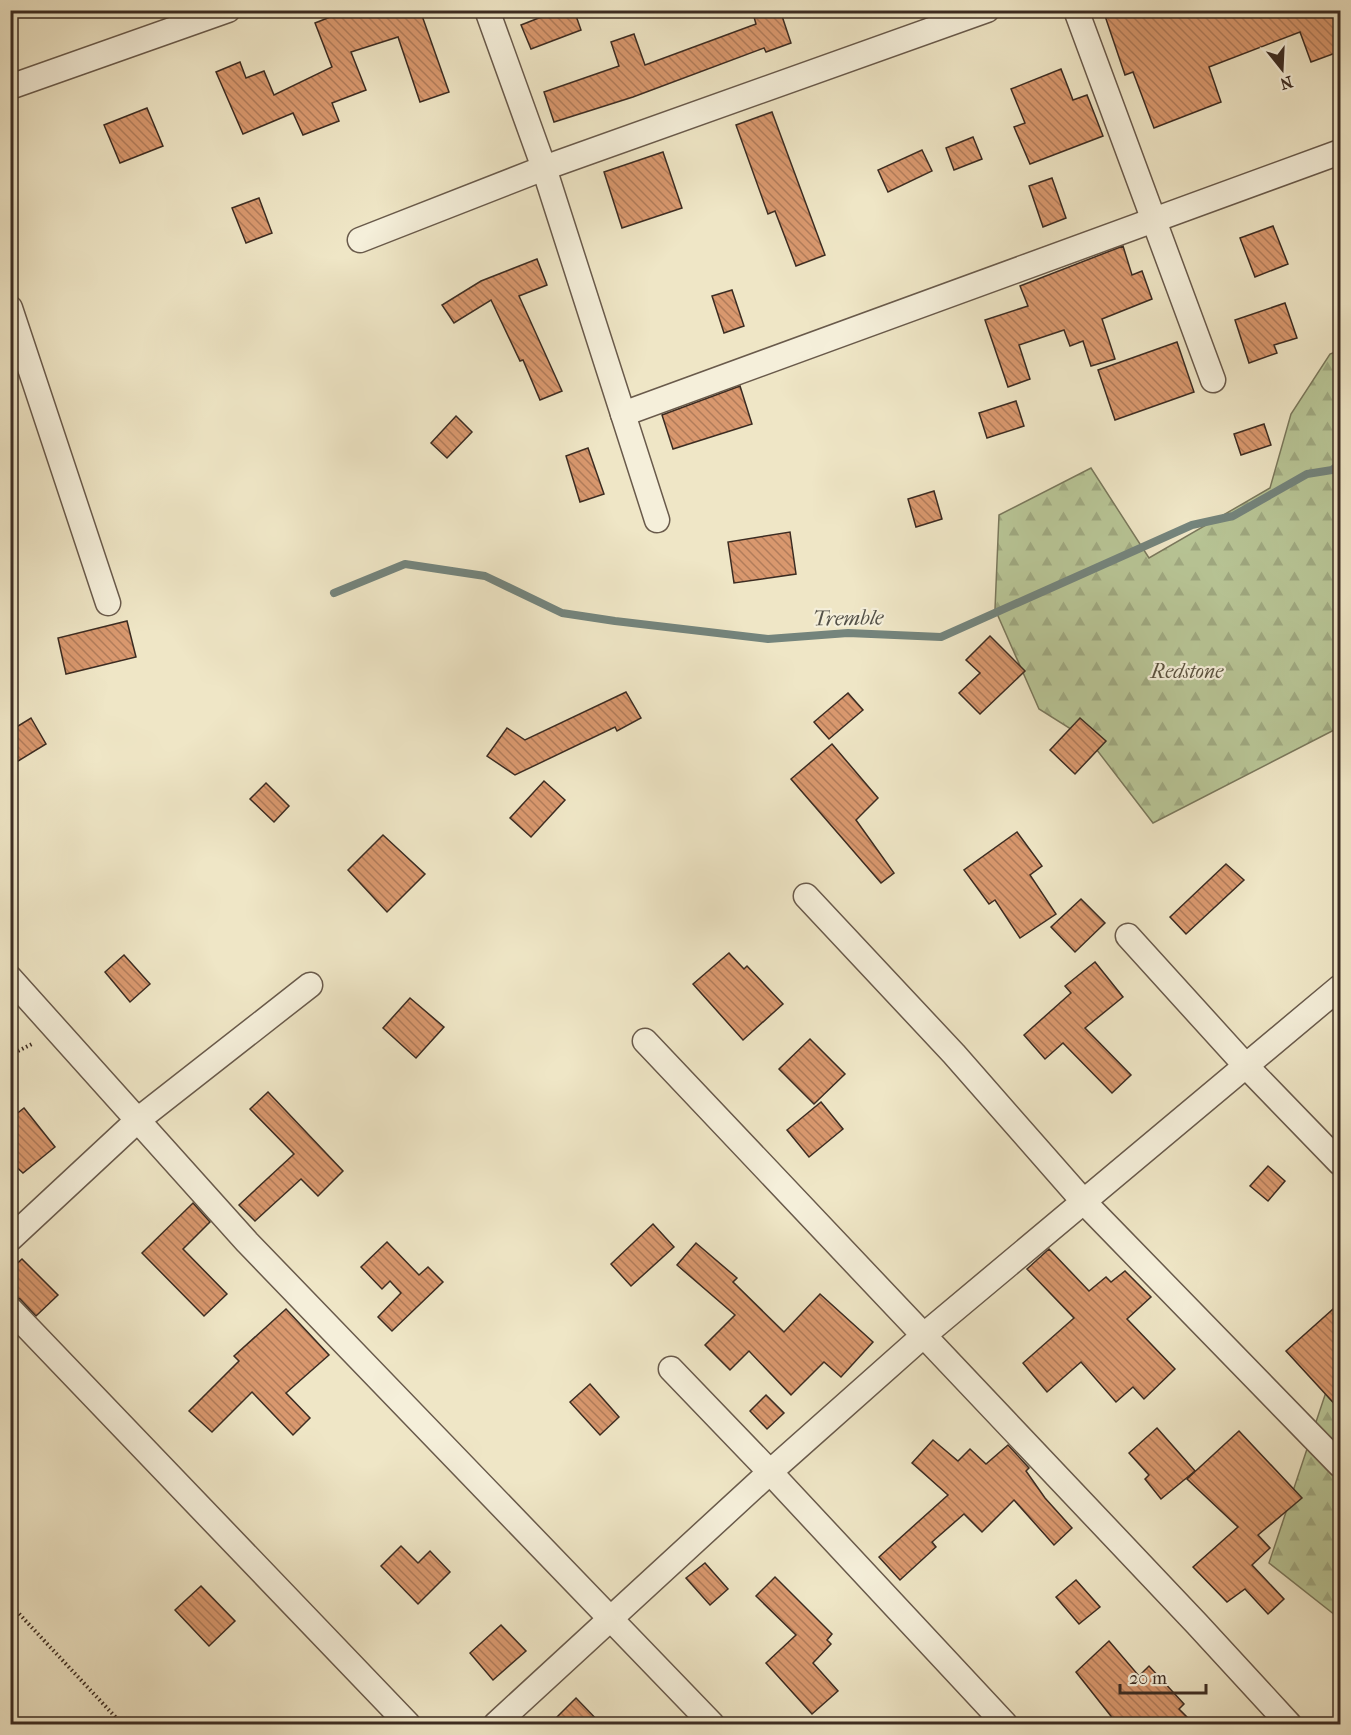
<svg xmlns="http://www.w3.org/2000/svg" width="1351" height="1735" font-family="'IM FELL French Canon',serif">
	<defs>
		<pattern id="forest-firs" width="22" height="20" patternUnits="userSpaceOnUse" patternTransform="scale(1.5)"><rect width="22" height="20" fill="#b8c596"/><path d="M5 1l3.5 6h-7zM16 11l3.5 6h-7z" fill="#9fa981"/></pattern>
		<pattern id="building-back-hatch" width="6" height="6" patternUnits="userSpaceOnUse" patternTransform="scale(1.5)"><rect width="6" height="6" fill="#d9986e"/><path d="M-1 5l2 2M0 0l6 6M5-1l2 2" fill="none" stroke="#b17c5a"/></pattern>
	</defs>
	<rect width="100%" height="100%" fill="#efe6c6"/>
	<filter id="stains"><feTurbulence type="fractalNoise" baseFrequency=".00333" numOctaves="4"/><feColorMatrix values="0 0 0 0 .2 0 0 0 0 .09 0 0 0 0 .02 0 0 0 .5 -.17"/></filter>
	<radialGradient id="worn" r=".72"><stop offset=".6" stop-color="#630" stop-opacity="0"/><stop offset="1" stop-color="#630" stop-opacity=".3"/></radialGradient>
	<!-- forest -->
	<g fill="url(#forest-firs)" stroke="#7a785c" stroke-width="1.5">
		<path d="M1340,350V727L1153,823L1090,741L1039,709L995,609L999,515L1091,468L1149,558L1270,488L1291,414L1330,354Z"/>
		<path d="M1340,1381V1619L1269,1563L1328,1386Z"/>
	</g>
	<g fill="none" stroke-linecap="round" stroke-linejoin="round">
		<!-- stream -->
		<path stroke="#74847c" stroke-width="8" d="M334,593L405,564L485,576L562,613L615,621L768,639L848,633L941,637L1192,525L1233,516L1307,474L1332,470L1340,464"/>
	</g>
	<!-- building -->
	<g fill="url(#building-back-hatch)" stroke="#3c2c22" stroke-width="1.5">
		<path d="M348,10H420L449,92L420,102L398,37L351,52L366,90L332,103L339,121L303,135L293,113L243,134L216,72L240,62L246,78L264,71L274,95L332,67L315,23Z"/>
		<path d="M559,10H574L581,30L531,49L521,25Z"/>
		<path d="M752,10H780L791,43L766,52L764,48L633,97L554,122L544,92L619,66L611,42L634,34L645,65L756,24Z"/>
		<path d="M1103,10H1341V51L1311,62L1300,32L1209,67L1221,102L1154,128L1133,72L1125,75Z"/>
		<path d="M1061,69L1073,100L1087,95L1103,136L1030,164L1014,127L1025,123L1011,89Z"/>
		<path d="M147,108L163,146L120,163L104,125Z"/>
		<path d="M772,112L825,255L796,266L775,211L768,214L736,125Z"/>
		<path d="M973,137L982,159L954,170L946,148Z"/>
		<path d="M922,150L932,171L888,192L878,170Z"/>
		<path d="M663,152L682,208L622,228L604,172Z"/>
		<path d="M1052,178L1066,218L1043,227L1029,186Z"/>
		<path d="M259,198L272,233L246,243L232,208Z"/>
		<path d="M1273,226L1288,264L1255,277L1240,238Z"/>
		<path d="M1123,246L1132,275L1142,271L1152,299L1102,319L1115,359L1091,366L1083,341L1070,346L1064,330L1019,345L1030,379L1008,387L985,320L1028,306L1020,286Z"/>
		<path d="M537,259L547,285L519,296L562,391L540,400L523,360L520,361L491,300L454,323L442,305L481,281Z"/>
		<path d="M732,290L744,326L724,333L712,296Z"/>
		<path d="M1285,303L1297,338L1274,345L1277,353L1249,363L1235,320Z"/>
		<path d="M1177,342L1194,392L1115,420L1098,370Z"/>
		<path d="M740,386L752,424L673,449L662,415Z"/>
		<path d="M1016,401L1024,426L987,438L979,413Z"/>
		<path d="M456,416L472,432L447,458L431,443Z"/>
		<path d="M1264,424L1271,445L1241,455L1234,434Z"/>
		<path d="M588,448L604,494L580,502L566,456Z"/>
		<path d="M934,491L942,519L916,527L908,499Z"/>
		<path d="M790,532L796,574L734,583L728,542Z"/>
		<path d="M127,621L136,657L66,674L58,638Z"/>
		<path d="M990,636L1025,671L980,714L959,693L980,673L966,660Z"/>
		<path d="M626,692L641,718L617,731L615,727L515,775L487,756L507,728L525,740Z"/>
		<path d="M848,693L863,710L829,739L814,722Z"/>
		<path d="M31,718L46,744L10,766V731Z"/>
		<path d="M1080,718L1106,741L1075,774L1050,750Z"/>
		<path d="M832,744L878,798L856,820L894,873L881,883L791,779Z"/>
		<path d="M544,781L565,800L531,837L510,818Z"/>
		<path d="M266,783L289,806L274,822L250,799Z"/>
		<path d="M1017,832L1042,866L1030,875L1056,914L1020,938L995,900L989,904L964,870Z"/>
		<path d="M383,835L425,874L387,912L348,870Z"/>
		<path d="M1226,864L1244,880L1186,934L1170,917Z"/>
		<path d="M1081,899L1105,923L1075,952L1051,927Z"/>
		<path d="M729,953L744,969L747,966L783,1004L743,1040L693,984Z"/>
		<path d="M124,955L150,984L130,1002L105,972Z"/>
		<path d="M1095,962L1123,997L1085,1028L1131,1075L1112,1093L1063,1043L1045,1059L1024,1035L1071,993L1065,986Z"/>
		<path d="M410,998L444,1027L416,1058L383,1028Z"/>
		<path d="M810,1039L845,1074L814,1104L779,1069Z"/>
		<path d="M268,1092L343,1171L318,1196L301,1179L255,1221L239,1205L294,1154L250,1109Z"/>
		<path d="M821,1102L843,1129L809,1157L787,1130Z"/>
		<path d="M24,1108L55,1147L23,1173L10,1161V1119Z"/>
		<path d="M1268,1166L1285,1181L1268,1201L1250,1186Z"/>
		<path d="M193,1203L210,1222L183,1249L227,1294L204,1316L142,1253Z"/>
		<path d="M653,1224L674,1247L631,1286L611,1264Z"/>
		<path d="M387,1242L419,1275L428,1267L443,1282L392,1331L378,1317L401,1293L390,1281L382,1289L361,1267Z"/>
		<path d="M696,1243L737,1278L733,1282L784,1332L820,1294L873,1342L841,1377L824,1362L791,1395L749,1351L730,1370L705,1345L735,1315L677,1265Z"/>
		<path d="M1049,1249L1089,1291L1106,1277L1111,1282L1125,1271L1151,1297L1127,1319L1175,1369L1144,1399L1133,1387L1116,1402L1081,1362L1047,1392L1023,1363L1074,1318L1027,1269Z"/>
		<path d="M22,1259L58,1295L36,1316L20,1299L10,1295V1270Z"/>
		<path d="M1341,1302V1411L1286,1351Z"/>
		<path d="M286,1309L329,1355L286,1393L310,1418L293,1435L252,1392L212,1432L189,1411L239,1361L234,1356Z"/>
		<path d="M590,1384L619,1417L600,1435L570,1402Z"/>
		<path d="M766,1395L784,1413L767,1429L750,1411Z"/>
		<path d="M1157,1428L1195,1471L1161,1499L1145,1479L1149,1475L1129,1453Z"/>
		<path d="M1239,1431L1302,1498L1258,1535L1270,1548L1252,1565L1284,1599L1268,1614L1245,1589L1227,1602L1193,1567L1238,1527L1187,1479Z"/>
		<path d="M933,1440L958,1461L970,1449L986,1464L1008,1445L1029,1468L1026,1471L1045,1498L1072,1528L1054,1545L1014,1500L982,1532L964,1514L932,1542L936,1547L900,1580L879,1557L948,1495L912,1463Z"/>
		<path d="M401,1546L418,1563L430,1551L450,1572L418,1604L381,1566Z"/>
		<path d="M705,1563L728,1589L710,1605L686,1578Z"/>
		<path d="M775,1577L832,1634L827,1640L831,1644L813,1663L838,1691L812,1714L766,1663L796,1635L756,1596Z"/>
		<path d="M1076,1580L1100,1607L1079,1624L1056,1597Z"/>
		<path d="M201,1586L235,1621L209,1646L175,1610Z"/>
		<path d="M501,1625L526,1651L493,1680L470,1653Z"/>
		<path d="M1109,1641L1139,1676L1149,1666L1184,1704L1179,1709L1195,1725H1118L1076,1672Z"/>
		<path d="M576,1698L602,1725H549Z"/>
	</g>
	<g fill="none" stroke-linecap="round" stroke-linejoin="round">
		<defs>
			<g id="street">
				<path d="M487,10L544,168L657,520"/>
				<path d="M1076,10L1213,380"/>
				<path d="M10,87L228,10"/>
				<path d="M360,240L544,168L987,10"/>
				<path d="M10,308L108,603"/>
				<path d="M623,414L1340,152"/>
				<path d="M806,896L954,1054L1084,1202L1340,1465"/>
				<path d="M1128,936L1246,1066L1340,1163"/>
				<path d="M10,978L247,1242L712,1724"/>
				<path d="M645,1041L1197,1624L1289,1724"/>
				<path d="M10,1239L139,1119L310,985"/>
				<path d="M10,1309L408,1724"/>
				<path d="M671,1369L770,1472L1005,1724"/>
				<path d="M496,1724L770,1472L923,1336L1340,987"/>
			</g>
		</defs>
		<!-- street casing -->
		<use href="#street" stroke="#695a4b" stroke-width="27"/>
		<!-- path -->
		<g stroke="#3c2c22" stroke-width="4" stroke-dasharray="1.5 3" stroke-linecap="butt">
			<path d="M10,1055L34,1043"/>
			<path d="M10,1604L122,1724"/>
		</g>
		<!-- street -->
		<use href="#street" stroke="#f5efda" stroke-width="24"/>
	</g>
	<g text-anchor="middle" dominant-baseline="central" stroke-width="4.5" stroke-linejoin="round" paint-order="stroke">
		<!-- park labels -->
		<g font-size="20" font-style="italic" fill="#5b523f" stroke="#f5efda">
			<text x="1187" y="671">Redstone</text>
		</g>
		<!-- water labels -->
		<g font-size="21" font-style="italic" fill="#545148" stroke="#f5efda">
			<text transform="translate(848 618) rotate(-1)">Tremble</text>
		</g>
	</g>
	<!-- margin -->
	<rect width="1351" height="1735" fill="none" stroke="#efe6c6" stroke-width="36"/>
	<rect x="12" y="12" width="1327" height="1711" fill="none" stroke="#3c2c22" stroke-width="3"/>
	<rect x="18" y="18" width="1315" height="1699" fill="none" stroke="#3c2c22" stroke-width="1.5"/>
	<!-- north arrow -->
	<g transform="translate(1282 69) rotate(162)" stroke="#f5efda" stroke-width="4.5" paint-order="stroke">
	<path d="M0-4.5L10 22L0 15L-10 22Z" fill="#3c2c22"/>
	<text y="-9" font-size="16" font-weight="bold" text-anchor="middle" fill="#3c2c22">N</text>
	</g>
	<!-- scale -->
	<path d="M1120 1684v9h86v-9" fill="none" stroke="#3c2c22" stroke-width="3"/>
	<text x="1129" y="1684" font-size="18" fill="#3c2c22" stroke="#f5efda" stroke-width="4.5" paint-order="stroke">20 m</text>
	<rect width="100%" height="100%" filter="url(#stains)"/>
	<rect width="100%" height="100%" fill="url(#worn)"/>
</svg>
